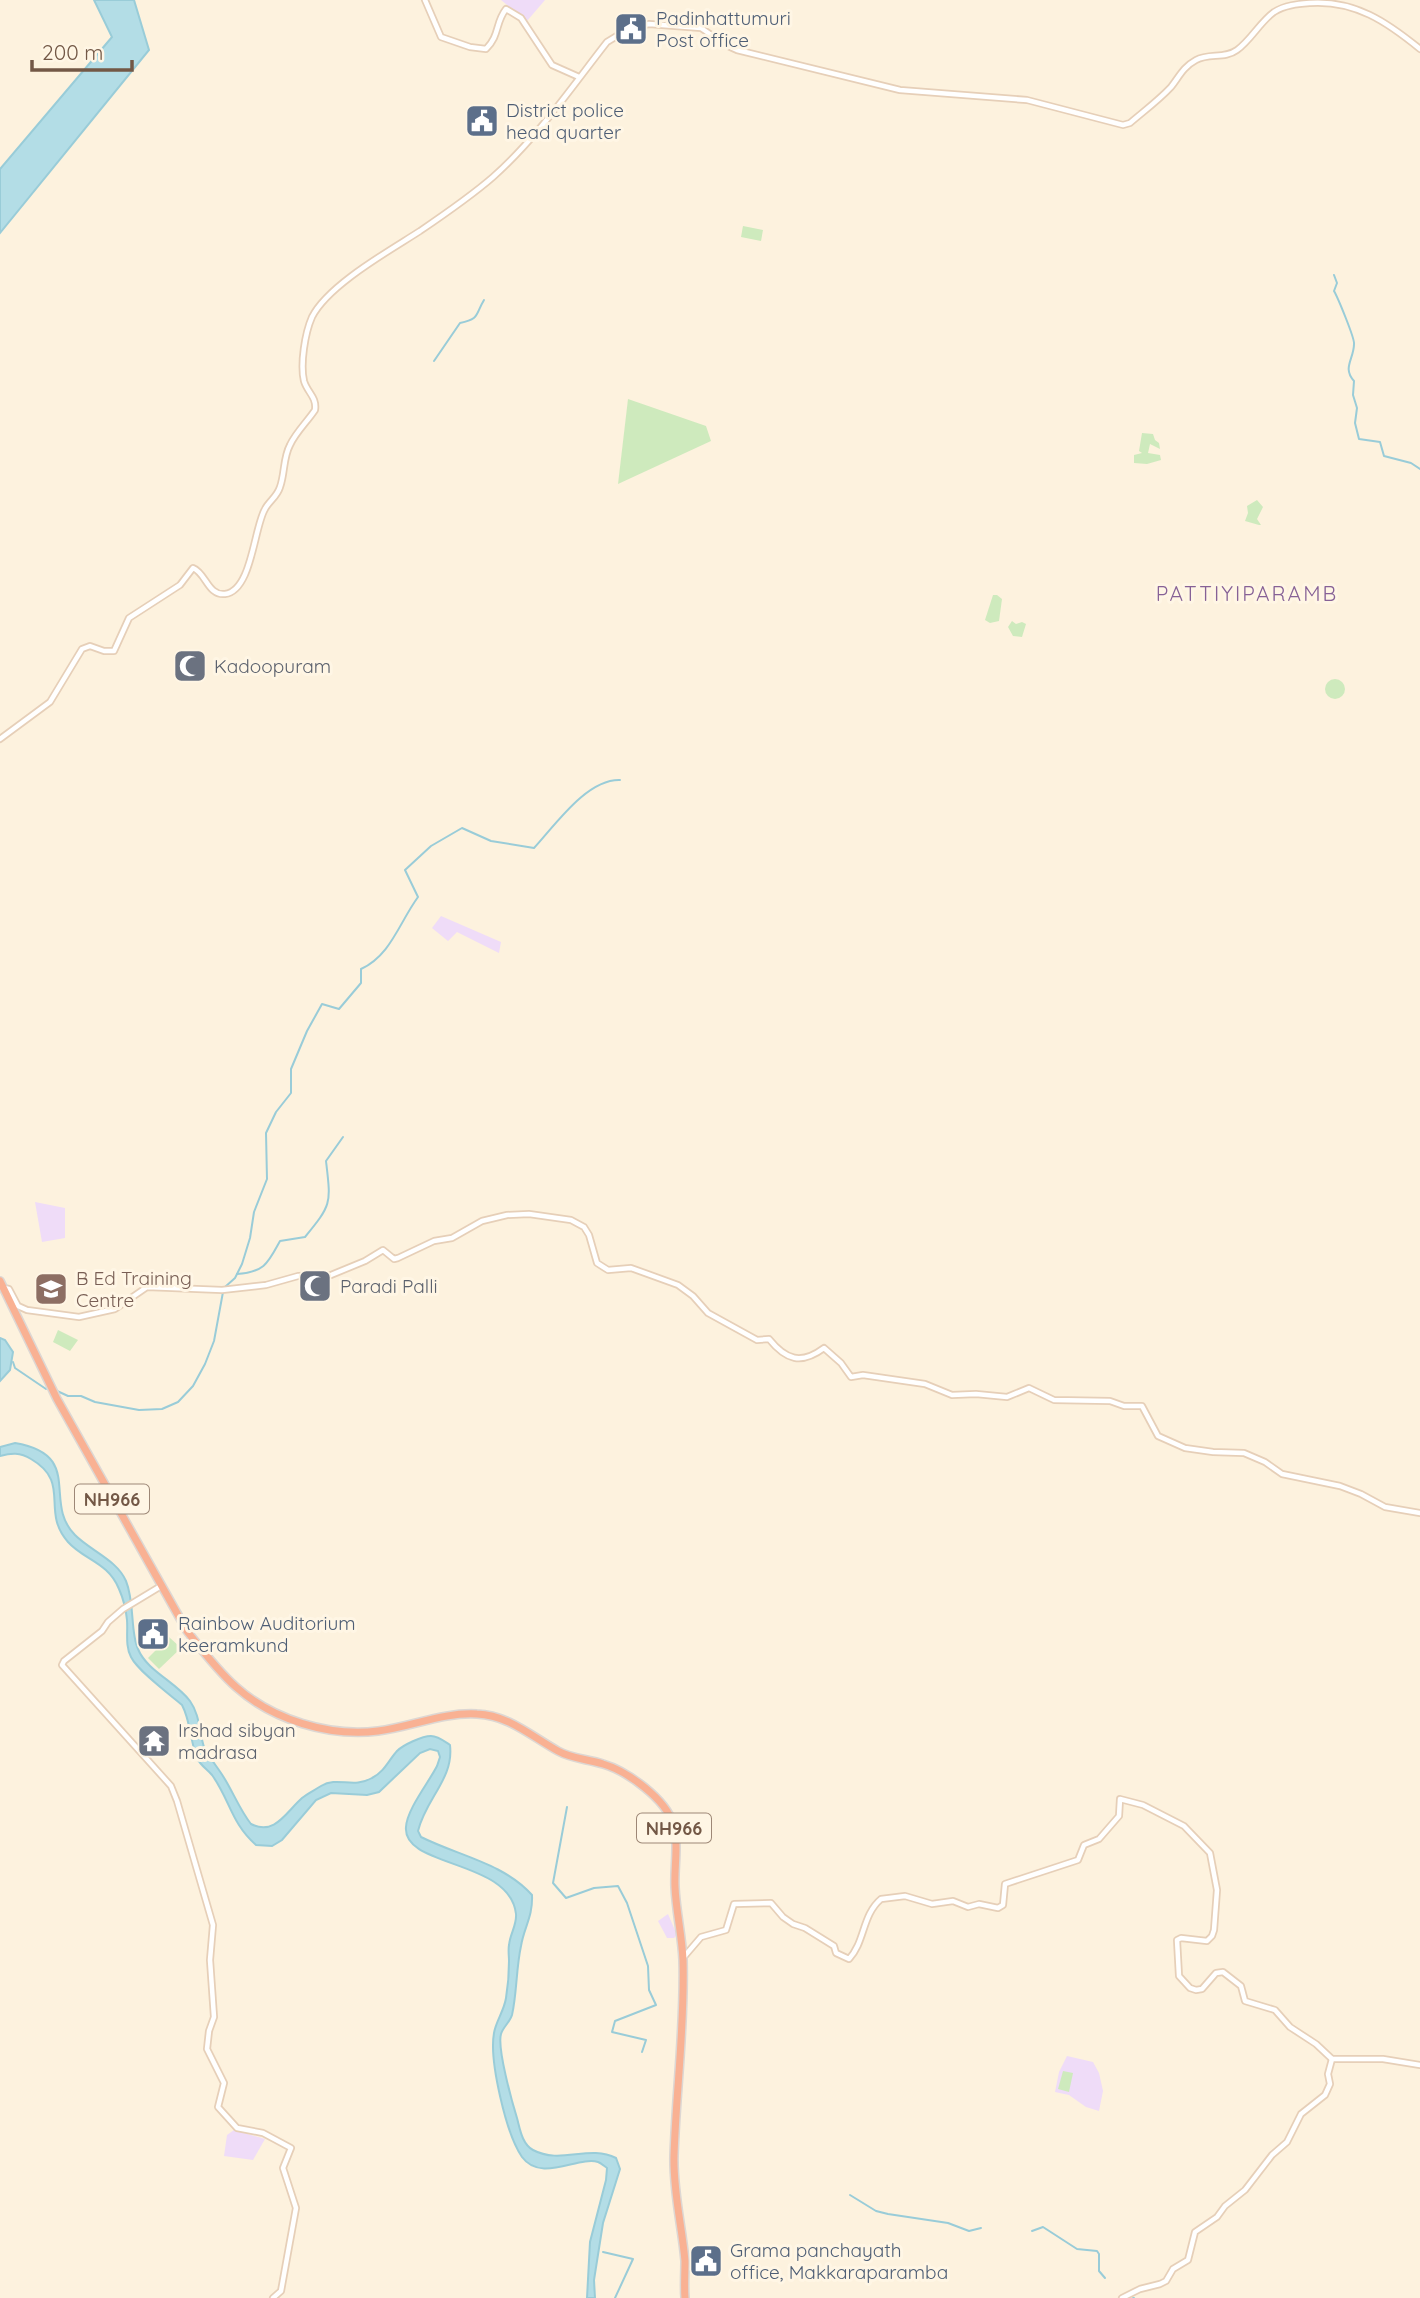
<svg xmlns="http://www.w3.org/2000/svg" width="1420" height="2298" font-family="Quicksand,sans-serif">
	<rect width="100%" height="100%" fill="#fdf2de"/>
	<!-- education -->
	<g fill="#efdcf8">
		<path d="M501,0H545L527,21Z"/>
		<path d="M441,916L501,942L499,953L457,932L448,941L432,928Z"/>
		<path d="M35,1202L65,1208V1238L42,1242Z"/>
		<path d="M43,1280L60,1283L59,1299L40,1296Z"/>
		<path d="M668,1914L677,1935L674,1938H667L658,1921Z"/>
		<path d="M1067,2056L1093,2062L1099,2073L1103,2091L1099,2111L1086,2107L1069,2095L1055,2092L1059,2072Z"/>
		<path d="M234,2130L265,2139L253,2160L224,2156L227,2135Z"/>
	</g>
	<!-- green -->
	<g fill="#ceeabd">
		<path d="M743,226L763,230L761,241L741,237Z"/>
		<path d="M628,399L706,426L711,441L618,484Z"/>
		<path d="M1142,433L1153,434L1155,440L1159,443L1160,449L1150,444L1148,453L1160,455L1161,460L1147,464L1134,463V455L1142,453L1139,451Z"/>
		<path d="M1257,500L1263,507L1257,519L1261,525H1259L1245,521L1248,513L1247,506Z"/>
		<path d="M993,595H997L1002,599L999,621L990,623L985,620Z"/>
		<path d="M1012,621L1016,624L1022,622L1026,624L1022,637L1013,636L1008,627Z"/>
		<circle cx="1335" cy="689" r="10"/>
		<path d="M58,1330L78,1340L70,1351L53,1342Z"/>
		<path d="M169,1637L181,1648L159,1669L148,1658Z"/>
		<path d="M1063,2071L1073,2073L1069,2092L1058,2089Z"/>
	</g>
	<!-- water -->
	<g fill="#b3dde6" stroke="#99ccd8" stroke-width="2">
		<path d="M94,0H134L149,50L0,233V169L112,37Z"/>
		<path d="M0,1338L5,1340L13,1352L10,1370L0,1381Z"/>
		<path d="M15,1443C85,1455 42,1502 75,1535C91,1551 117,1560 126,1581C135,1603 130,1632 138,1649C147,1671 176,1682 190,1701C200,1715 199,1732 204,1747C209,1757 215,1764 221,1773C232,1789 239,1809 251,1824C275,1836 286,1812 302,1798C308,1793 315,1790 321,1786C338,1776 353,1789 372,1778C385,1771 388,1761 397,1751C403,1745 422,1736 431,1736C438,1736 444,1741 450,1745C454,1779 426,1798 418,1831L421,1837C459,1856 503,1863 532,1895C533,1917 524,1927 521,1946C516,1969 517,1993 512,2015C510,2022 503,2027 501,2034C497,2048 512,2102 517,2118C520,2129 522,2144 533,2150C561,2165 589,2144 616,2158L620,2169L603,2223L594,2280L595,2298H587L590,2242L606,2180L607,2168C604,2166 601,2163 598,2162C578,2156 541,2183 522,2157C506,2134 489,2060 494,2033C496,2021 504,2011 506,1998C508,1986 509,1973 509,1961C509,1956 508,1950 509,1945C510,1934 517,1925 516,1914C510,1859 402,1868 406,1827C407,1809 429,1782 437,1766L440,1757L438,1751L430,1749L420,1753L379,1792L367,1795L331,1793L316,1800L282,1840L272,1846L256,1845C231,1823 230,1800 212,1775C207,1769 200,1765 197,1758C190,1741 191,1722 182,1705C169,1694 138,1671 131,1657C125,1646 128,1632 127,1620C126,1610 123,1598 119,1589C108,1562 84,1560 68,1542C40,1510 72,1483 31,1459C20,1452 11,1453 0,1456V1447Z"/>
	</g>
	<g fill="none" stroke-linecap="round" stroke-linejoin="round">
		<!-- stream -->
		<g stroke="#99ccd8" stroke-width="2">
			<path d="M1334,275L1337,283L1334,291C1338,298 1355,339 1354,344C1354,359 1342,368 1354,381L1353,395L1357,408L1355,423L1359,439L1380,442L1384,456L1411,463L1420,469"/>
			<path d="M434,361L460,323C480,319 475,315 484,300"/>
			<path d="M237,1274C265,1272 268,1263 280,1241L305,1237C332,1204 331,1204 326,1161L343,1137"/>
			<path d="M225,1287L235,1278L242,1264L250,1238L254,1212L267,1179L266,1133L276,1112L291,1093V1069L307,1031L322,1004L339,1009L361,983V969C391,955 399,923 418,897L405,870L431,846L462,828L491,841L534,848C556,824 587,779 620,780"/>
			<path d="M13,1362L15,1368L46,1389"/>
			<path d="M55,1390L68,1396H81L95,1402L139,1410L162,1409L178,1402L193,1386L205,1364L214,1341L223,1292"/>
			<path d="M567,1807L553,1883L566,1898L594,1888L618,1886L627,1903L648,1966L649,1990L656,2005L615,2021L612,2032L646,2040L642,2052"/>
			<path d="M850,2195L876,2211L888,2214L948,2223L969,2231L981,2228"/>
			<path d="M1032,2231L1043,2227L1077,2249L1097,2251L1099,2254V2271L1105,2278"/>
			<path d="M603,2252L633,2259L615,2298"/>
			<path d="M1133,2298H1134"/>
		</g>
		<defs>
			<g id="secondary">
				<path d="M425,0L441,37L470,47L486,49C500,35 495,23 506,9L521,18L552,65L579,77"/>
				<path d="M0,739L50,702L82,649L90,646L104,651H114L129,618L180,585L193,568C206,573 208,596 225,594C252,591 254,527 265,509C269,501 277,497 280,487C285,473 283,458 290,445C296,432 307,422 315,410C317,397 307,392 304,381C300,364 305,333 312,317C328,285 389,251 420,231C445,214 470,197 493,177C537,138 571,88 607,42L630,28L649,24L701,28L726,45L737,50L900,90L1027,100L1123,125L1130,123C1144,111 1159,100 1171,87C1179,77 1183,67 1196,60C1209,53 1225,59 1237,50C1251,40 1260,22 1274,12C1285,5 1298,4 1310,3C1355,0 1387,22 1420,49"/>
				<path d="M4,1288L9,1289L18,1306L27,1310L79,1317L115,1309L147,1287L222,1290L266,1285L298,1276L331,1275L365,1261L383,1250L394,1259L398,1258L434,1241L452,1238L482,1221L507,1215L529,1214L571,1220L584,1227L589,1235L597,1263L608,1270L631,1268L678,1285L693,1296L708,1313L757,1340L769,1339C786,1360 801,1365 824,1348L841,1363L851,1377L863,1375L925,1384L952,1395L976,1394L1007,1397L1029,1388L1054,1400L1110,1401L1124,1406H1142L1158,1436L1185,1448L1213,1452L1244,1453L1265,1462L1282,1474L1340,1486L1361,1494L1385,1507L1420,1513"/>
				<path d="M161,1586L123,1609L108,1622L102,1631L64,1661L62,1665L171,1786L177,1801L213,1925L210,1960L214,2017L209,2031L207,2049L224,2083L218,2107L237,2128L263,2133L291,2148L283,2168L296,2208L281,2291L273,2298"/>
				<path d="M683,1958L701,1937L726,1930L734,1904L771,1903L783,1917L793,1924L805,1928L834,1946L836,1953L849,1959C865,1942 862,1915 881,1899L905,1896L932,1904L953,1901L968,1907L979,1904L998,1908L1003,1905L1005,1884L1078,1860L1084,1845L1099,1839L1119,1816L1120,1799L1143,1805L1184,1826L1210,1853L1217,1890L1214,1930L1212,1936L1207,1941L1181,1938L1177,1940L1179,1976L1190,1988L1196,1990L1202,1989L1216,1973L1223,1972L1241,1986L1245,2001L1275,2010L1290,2027L1316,2044L1332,2059"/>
				<path d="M1332,2059H1383L1420,2065"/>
				<path d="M1122,2298L1140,2289L1160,2284L1166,2281L1173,2269L1188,2260L1195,2232L1217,2217L1225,2206L1245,2190L1272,2155L1287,2142L1301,2114L1325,2095L1330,2084L1328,2074L1332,2059"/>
			</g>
			<path id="highway" d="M0,1281L57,1399L187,1631C202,1650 217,1670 236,1687C273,1720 329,1737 378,1731C411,1727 443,1712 477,1714C508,1715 531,1736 558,1751C572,1759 588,1759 603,1764C627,1771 666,1799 673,1824C679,1845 674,1865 675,1887C676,1911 682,1936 683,1960C685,2026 676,2091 674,2156C673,2192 682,2226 685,2261C685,2273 684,2286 685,2298"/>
		</defs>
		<!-- secondary casing -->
		<use href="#secondary" stroke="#e6cfb8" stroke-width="8"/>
		<!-- highway casing -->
		<use href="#highway" stroke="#ddd7d3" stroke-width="10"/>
		<!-- secondary -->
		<use href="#secondary" stroke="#fff" stroke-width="4.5"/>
		<!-- highway -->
		<use href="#highway" stroke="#f9b193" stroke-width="7"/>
	</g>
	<!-- icons -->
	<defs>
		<symbol id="civic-square" viewBox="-11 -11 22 22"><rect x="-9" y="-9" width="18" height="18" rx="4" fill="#5c6f8a" stroke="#fff6e5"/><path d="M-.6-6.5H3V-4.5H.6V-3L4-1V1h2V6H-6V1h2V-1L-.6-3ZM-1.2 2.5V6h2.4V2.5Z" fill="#fff"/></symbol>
		<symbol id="mosque-square" viewBox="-11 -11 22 22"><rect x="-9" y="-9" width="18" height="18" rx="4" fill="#6b7280" stroke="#fff6e5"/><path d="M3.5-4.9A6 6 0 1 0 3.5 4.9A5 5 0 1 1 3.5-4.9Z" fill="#fff"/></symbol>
		<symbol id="university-square" viewBox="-11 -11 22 22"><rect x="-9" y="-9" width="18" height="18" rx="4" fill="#8d6e63" stroke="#fff6e5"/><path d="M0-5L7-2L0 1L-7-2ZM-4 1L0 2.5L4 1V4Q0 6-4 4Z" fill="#fff"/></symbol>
		<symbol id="temple-square" viewBox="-11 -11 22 22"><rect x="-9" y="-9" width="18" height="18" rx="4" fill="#6b7280" stroke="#fff6e5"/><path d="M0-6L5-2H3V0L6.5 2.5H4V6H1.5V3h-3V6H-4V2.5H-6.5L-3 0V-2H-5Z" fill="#fff"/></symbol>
	</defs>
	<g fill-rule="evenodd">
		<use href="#civic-square" x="612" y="10" width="38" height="38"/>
		<use href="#civic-square" x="463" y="102" width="38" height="38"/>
		<use href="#mosque-square" x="171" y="647" width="38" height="38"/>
		<use href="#mosque-square" x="296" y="1267" width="38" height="38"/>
		<use href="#university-square" x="32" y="1270" width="38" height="38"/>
		<use href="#civic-square" x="134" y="1615" width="38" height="38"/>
		<use href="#temple-square" x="135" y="1722" width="38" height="38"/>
		<use href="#civic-square" x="687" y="2242" width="38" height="38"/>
	</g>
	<g text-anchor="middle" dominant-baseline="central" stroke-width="6" stroke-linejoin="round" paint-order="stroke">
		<!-- shield labels -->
		<g fill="#fff6e5" stroke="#9d8776" stroke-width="2">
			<rect x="75" y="1484.5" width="74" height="29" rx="5"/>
			<rect x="637" y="1813.5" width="74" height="29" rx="5"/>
		</g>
		<g font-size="18" font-weight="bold" fill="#735846">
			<text x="112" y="1499">NH966</text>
			<text x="674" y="1828">NH966</text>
		</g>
		<!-- service labels -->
		<g font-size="19" fill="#4e5e75" stroke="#fff6e5" text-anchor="start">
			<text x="656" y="18">Padinhattumuri<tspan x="656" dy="22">Post office</tspan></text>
			<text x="506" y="110">District police<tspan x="506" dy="22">head quarter</tspan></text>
			<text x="178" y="1623">Rainbow Auditorium<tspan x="178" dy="22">keeramkund</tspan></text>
			<text x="730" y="2250">Grama panchayath<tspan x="730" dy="22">office, Makkaraparamba</tspan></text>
		</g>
		<!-- worship labels -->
		<g font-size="19" fill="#5b616d" stroke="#fff6e5" text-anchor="start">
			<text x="214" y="666">Kadoopuram</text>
			<text x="340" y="1286">Paradi Palli</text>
			<text x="178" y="1730">Irshad sibyan<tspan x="178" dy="22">madrasa</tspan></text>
		</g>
		<!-- education labels -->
		<g font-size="19" fill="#785e54" stroke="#fff6e5" text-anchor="start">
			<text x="76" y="1278">B Ed Training<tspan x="76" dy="22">Centre</tspan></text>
		</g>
		<!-- neighbourhood labels -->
		<g font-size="21" letter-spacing="2" fill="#866196" stroke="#fff6e5">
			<text x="1247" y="593">PATTIYIPARAMB</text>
		</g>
	</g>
	<!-- scale -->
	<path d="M32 60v10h100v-10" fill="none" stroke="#735846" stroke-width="3.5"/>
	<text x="42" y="60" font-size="21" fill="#735846" stroke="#fff6e5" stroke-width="5" paint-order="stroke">200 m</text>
</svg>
